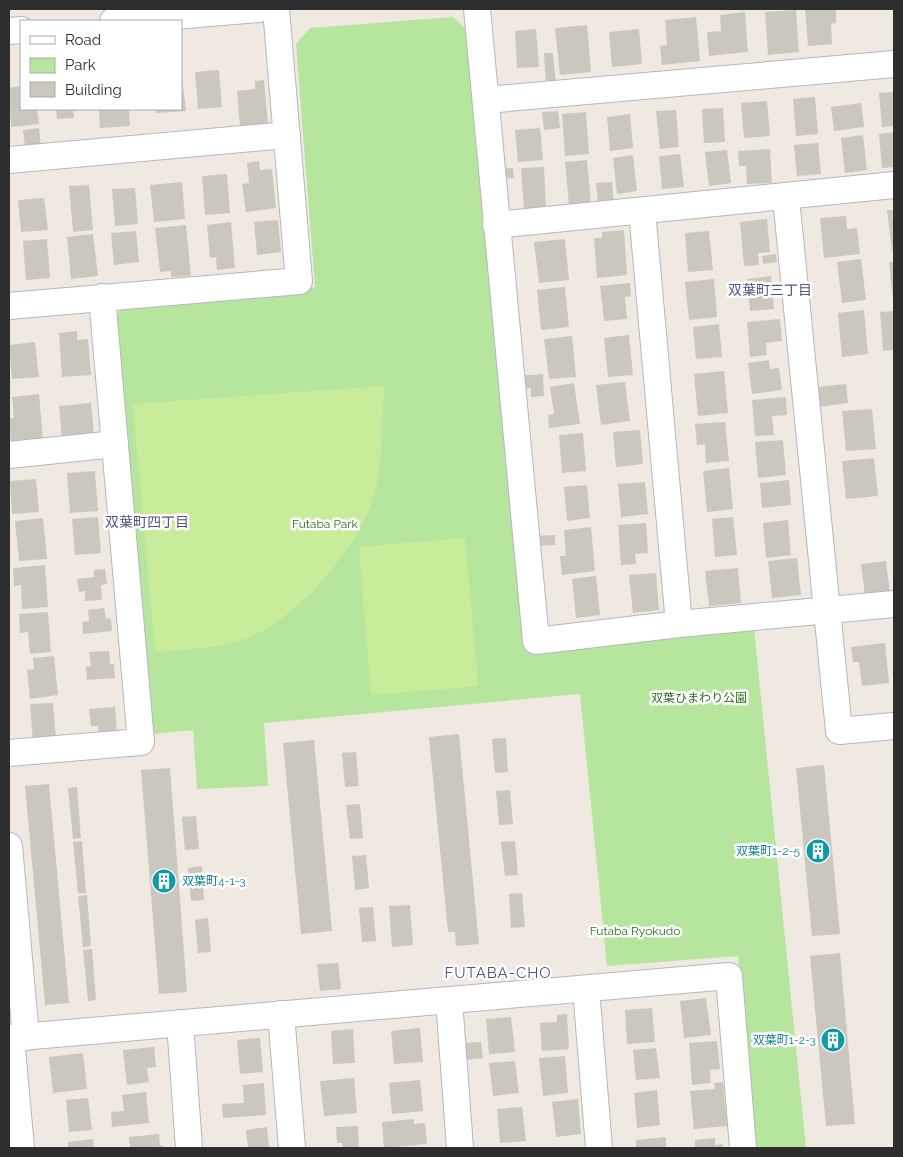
<svg xmlns="http://www.w3.org/2000/svg" width="903" height="1157" font-family="Raleway,'Noto Sans JP',sans-serif">
	<rect width="100%" height="100%" fill="#efe9e1"/>
	<!-- green -->
	<path fill="#b6e59e" d="M453,17L467,30L527,652L754,628L806,1148H755L738,956L607,966L580,694L264,723L268,786L197,789L193,730L154,734L116,317L122,306L315,287L296,44L310,28Z"/>
	<!-- pitch -->
	<g fill="#c9ec9a">
		<path d="M384,386C382,418 382,452 377,484C367,538 304,611 256,634C225,649 189,649 155,652L133,404Z"/>
		<path d="M465,538L478,686L371,695L359,547Z"/>
	</g>
	<!-- building -->
	<g fill="#cbc7bf">
		<path d="M805,9H836V23L831,24L832,44L808,46Z"/>
		<path d="M796,10L799,52L768,55L765,12Z"/>
		<path d="M745,12L748,52L709,56L707,32L721,31L720,15Z"/>
		<path d="M696,17L700,61L662,65L660,46L667,45L665,20Z"/>
		<path d="M587,25L591,72L560,75L555,28Z"/>
		<path d="M536,29L539,67L517,68L515,31Z"/>
		<path d="M639,29L642,64L612,67L609,32Z"/>
		<path d="M544,53H553L556,84H546Z"/>
		<path d="M219,70L222,107L198,109L195,72Z"/>
		<path d="M181,71L186,111L156,113L155,109H181Z"/>
		<path d="M264,80L268,124L240,127L237,91L255,89V81Z"/>
		<path d="M21,86V109H37L39,124L11,127L9,88Z"/>
		<path d="M894,92V126L882,127L879,93Z"/>
		<path d="M815,97L818,134L796,136L793,99Z"/>
		<path d="M767,101L770,136L744,138L741,103Z"/>
		<path d="M861,103L864,127L834,131L831,107Z"/>
		<path d="M723,108L725,142L704,143L702,109Z"/>
		<path d="M56,109H81V110L73,111L74,118L57,119Z"/>
		<path d="M99,109H129L130,126L100,128Z"/>
		<path d="M676,110L679,147L660,149L656,111Z"/>
		<path d="M558,111L560,128L544,130L542,112Z"/>
		<path d="M586,112L589,154L565,156L562,114Z"/>
		<path d="M630,114L633,148L610,151L607,117Z"/>
		<path d="M39,128L41,146L25,148L23,130Z"/>
		<path d="M540,128L543,160L518,162L515,130Z"/>
		<path d="M894,132V167L882,168L879,134Z"/>
		<path d="M863,135L867,170L845,173L841,138Z"/>
		<path d="M818,143L821,174L797,176L794,145Z"/>
		<path d="M770,149L772,183L747,184L746,166H739L738,151Z"/>
		<path d="M727,150L731,183L709,186L705,152Z"/>
		<path d="M680,154L684,187L662,189L659,156Z"/>
		<path d="M633,155L637,191L617,194L613,158Z"/>
		<path d="M587,160L591,203L569,205L565,162Z"/>
		<path d="M259,161L260,170L272,169L276,208L246,212L242,184L249,183L247,163Z"/>
		<path d="M544,167L546,208L524,210L521,168Z"/>
		<path d="M513,168L514,178L499,179V169Z"/>
		<path d="M227,174L230,213L205,215L202,176Z"/>
		<path d="M182,182L185,219L154,222L150,185Z"/>
		<path d="M612,182L614,204L598,205L596,183Z"/>
		<path d="M89,185L93,230L73,232L69,186Z"/>
		<path d="M135,188L138,224L115,226L112,189Z"/>
		<path d="M44,198L48,230L21,232L18,200Z"/>
		<path d="M887,210H894V251H892Z"/>
		<path d="M846,216L847,229L857,228L860,254L824,258L820,218Z"/>
		<path d="M767,219L770,252L758,253L759,265L744,266L740,222Z"/>
		<path d="M278,220L281,252L257,255L254,222Z"/>
		<path d="M231,222L235,268L217,270L216,257L210,258L207,225Z"/>
		<path d="M186,225L191,276L171,277V271L160,272L155,228Z"/>
		<path d="M624,230L627,275L597,278L594,238H602V232Z"/>
		<path d="M136,231L139,262L114,265L111,233Z"/>
		<path d="M709,231L713,270L688,272L685,233Z"/>
		<path d="M93,234L98,276L71,279L67,237Z"/>
		<path d="M47,239L50,278L26,280L23,241Z"/>
		<path d="M565,239L569,280L539,283L534,242Z"/>
		<path d="M776,254L777,262L763,264L762,256Z"/>
		<path d="M861,259L866,300L842,303L837,262Z"/>
		<path d="M889,262H894V301H893Z"/>
		<path d="M771,276L774,309L750,311L747,279Z"/>
		<path d="M714,279L717,317L689,320L685,282Z"/>
		<path d="M630,283L631,296L625,297L627,319L604,321L600,286Z"/>
		<path d="M565,287L569,327L541,330L537,290Z"/>
		<path d="M864,310L868,354L842,357L838,313Z"/>
		<path d="M894,311V350L883,351L880,312Z"/>
		<path d="M780,319L782,341L766,343L767,355L750,357L747,322Z"/>
		<path d="M719,324L722,357L696,359L693,327Z"/>
		<path d="M77,331V340L88,339L91,375L62,377L59,333Z"/>
		<path d="M629,335L633,375L608,377L604,338Z"/>
		<path d="M572,336L576,377L549,379L544,339Z"/>
		<path d="M35,342L39,377L12,379L9,345Z"/>
		<path d="M769,360L770,369L779,368L782,390L752,394L748,363Z"/>
		<path d="M724,371L728,413L698,416L694,374Z"/>
		<path d="M543,374L544,396L531,397V388L518,389L517,376Z"/>
		<path d="M625,382L630,421L601,425L596,385Z"/>
		<path d="M574,383L580,424L549,428L548,415L554,414L550,387Z"/>
		<path d="M846,384L848,403L819,407L817,387Z"/>
		<path d="M39,394L43,440L11,444L9,418H14L12,397Z"/>
		<path d="M786,397L787,415L772,416L774,435L755,436L752,400Z"/>
		<path d="M91,403L94,435L62,438L59,406Z"/>
		<path d="M872,409L876,449L846,451L842,411Z"/>
		<path d="M725,422L729,461L706,463L705,444L697,445L695,424Z"/>
		<path d="M640,430L643,464L616,467L613,432Z"/>
		<path d="M583,433L586,471L562,473L559,435Z"/>
		<path d="M783,440L786,475L758,478L755,442Z"/>
		<path d="M874,458L878,496L846,499L842,461Z"/>
		<path d="M729,468L733,509L707,512L703,471Z"/>
		<path d="M95,471L98,511L70,513L67,473Z"/>
		<path d="M36,479L39,512L12,514L10,481Z"/>
		<path d="M789,480L791,505L762,508L760,483Z"/>
		<path d="M645,482L648,514L621,517L618,484Z"/>
		<path d="M587,485L590,518L567,521L564,487Z"/>
		<path d="M98,517L101,553L75,555L72,519Z"/>
		<path d="M733,517L737,555L715,557L712,519Z"/>
		<path d="M43,518L47,559L19,561L15,521Z"/>
		<path d="M788,520L791,555L766,558L763,523Z"/>
		<path d="M646,523L648,553L635,554L636,564L621,565L618,525Z"/>
		<path d="M591,527L595,571L562,575L560,556H566L564,530Z"/>
		<path d="M555,535V545L534,546L533,536Z"/>
		<path d="M797,558L801,595L772,598L768,561Z"/>
		<path d="M886,561L890,593L865,596L861,564Z"/>
		<path d="M45,565L48,607L22,609L21,585L14,586L13,568Z"/>
		<path d="M738,568L741,603L709,606L705,571Z"/>
		<path d="M105,569L107,584L101,585L102,600L85,601V591L79,592L77,579L94,577V570Z"/>
		<path d="M656,573L659,610L633,613L629,575Z"/>
		<path d="M596,576L600,615L576,618L572,579Z"/>
		<path d="M104,608L106,619L111,618L112,631L83,634L82,622L89,621L88,610Z"/>
		<path d="M48,612L51,652L30,654L28,632L20,633L19,614Z"/>
		<path d="M885,643L889,683L862,686L859,662H853L851,647Z"/>
		<path d="M109,651L110,664H114L115,678L87,680L86,667L91,666L89,652Z"/>
		<path d="M54,656L58,695L30,699L27,670L34,669L33,658Z"/>
		<path d="M53,703L56,740L33,742L30,704Z"/>
		<path d="M115,707L117,735L99,736L98,726H91L89,709Z"/>
		<path d="M459,734L479,944L456,946L455,932H448L429,737Z"/>
		<path d="M506,738L508,772L495,773L492,739Z"/>
		<path d="M314,740L332,931L301,934L283,743Z"/>
		<path d="M356,752L359,786L345,787L342,753Z"/>
		<path d="M824,765L840,934L812,936L796,768Z"/>
		<path d="M170,768L187,992L159,994L141,770Z"/>
		<path d="M49,784L69,1003L45,1005L25,786Z"/>
		<path d="M77,787L81,838L73,839L68,788Z"/>
		<path d="M510,790L513,824L499,825L496,791Z"/>
		<path d="M360,804L363,838L350,839L346,805Z"/>
		<path d="M196,816L199,849L185,850L182,817Z"/>
		<path d="M82,841L86,893H78L73,842Z"/>
		<path d="M515,841L518,875L505,876L501,842Z"/>
		<path d="M366,855L369,888L355,890L352,856Z"/>
		<path d="M202,866L204,900L191,901L188,868Z"/>
		<path d="M522,893L525,927L511,928L509,894Z"/>
		<path d="M87,895L91,946L83,947L78,896Z"/>
		<path d="M410,905L413,945L392,947L389,906Z"/>
		<path d="M373,907L376,941L362,942L359,908Z"/>
		<path d="M208,918L211,952L198,953L195,920Z"/>
		<path d="M92,949L96,1000L88,1001L83,950Z"/>
		<path d="M840,953L855,1124L826,1126L810,956Z"/>
		<path d="M338,963L341,989L320,991L317,964Z"/>
		<path d="M706,998L711,1035L684,1038L680,1001Z"/>
		<path d="M652,1008L655,1042L627,1044L625,1010Z"/>
		<path d="M567,1014L569,1049L542,1051L540,1023L557,1022V1015Z"/>
		<path d="M511,1017L515,1052L489,1054L486,1019Z"/>
		<path d="M420,1028L423,1062L394,1064L391,1031Z"/>
		<path d="M353,1029L355,1063L333,1064L331,1031Z"/>
		<path d="M260,1038L263,1072L240,1074L237,1040Z"/>
		<path d="M717,1041L720,1069L710,1070L711,1083L692,1085L689,1043Z"/>
		<path d="M481,1042L483,1058L465,1060L463,1043Z"/>
		<path d="M154,1047L156,1067L147,1068L149,1082L127,1085L123,1050Z"/>
		<path d="M656,1048L660,1078L636,1080L633,1050Z"/>
		<path d="M83,1053L87,1089L53,1093L49,1057Z"/>
		<path d="M565,1056L568,1093L543,1096L539,1058Z"/>
		<path d="M515,1061L519,1093L493,1096L489,1063Z"/>
		<path d="M354,1078L357,1113L324,1116L320,1081Z"/>
		<path d="M420,1080L423,1111L392,1114L389,1083Z"/>
		<path d="M723,1082L727,1126L694,1129L690,1091L715,1089L714,1083Z"/>
		<path d="M264,1083L266,1115L223,1118L222,1104L244,1103L243,1085Z"/>
		<path d="M657,1090L660,1125L637,1128L634,1093Z"/>
		<path d="M146,1092L149,1123L112,1127L111,1112L124,1111L122,1095Z"/>
		<path d="M88,1098L92,1130L69,1132L66,1100Z"/>
		<path d="M578,1099L581,1134L556,1137L552,1102Z"/>
		<path d="M522,1107L526,1141L500,1143L497,1109Z"/>
		<path d="M414,1119V1124L425,1123L427,1144L384,1148L382,1122Z"/>
		<path d="M358,1126L359,1148H343L342,1143H337L336,1127Z"/>
		<path d="M267,1127L269,1148H248L246,1130Z"/>
		<path d="M159,1134L160,1146L163,1145V1148H130L129,1137Z"/>
		<path d="M666,1137V1148H636V1140Z"/>
		<path d="M715,1138V1145L723,1144V1148H695V1140Z"/>
		<path d="M93,1139L94,1148H68V1142Z"/>
	</g>
	<g fill="none" stroke-linecap="round" stroke-linejoin="round">
		<defs>
			<g id="minor">
				<path d="M477,9L536,641L679,624L894,604"/>
				<path d="M113,21L259,9"/>
				<path d="M9,31L21,30"/>
				<path d="M486,100L894,64"/>
				<path d="M9,160L287,135"/>
				<path d="M786,198L839,731L894,726"/>
				<path d="M642,211L679,624"/>
				<path d="M496,225L894,185"/>
				<path d="M9,306L299,281L276,9"/>
				<path d="M9,455L115,444"/>
				<path d="M9,753L141,742L102,297"/>
				<path d="M9,846L26,1037"/>
				<path d="M586,989L599,1148"/>
				<path d="M449,1000L460,1148"/>
				<path d="M281,1014L292,1148"/>
				<path d="M180,1023L189,1148"/>
				<path d="M9,1038L729,976L743,1148"/>
				<path d="M11,1038L21,1148"/>
			</g>
		</defs>
		<!-- minor casing -->
		<use href="#minor" stroke="#b4b7c1" stroke-width="28"/>
		<!-- minor -->
		<use href="#minor" stroke="#fff" stroke-width="26"/>
	</g>
	<!-- icons -->
	<defs>
		<symbol id="building-disc" viewBox="-11 -11 22 22"><circle r="9.5" fill="#0f9aa8" stroke="#fff"/><path d="M-4-6H4V6H1V3H-1V6H-4ZM-2.5-4.3h1.7v1.8h-1.7ZM.8-4.3h1.7v1.8H.8ZM-2.5-1h1.7V.8h-1.7ZM.8-1h1.7V.8H.8Z" fill="#fff"/></symbol>
	</defs>
	<g fill-rule="evenodd">
		<use href="#building-disc" x="804" y="837" width="28" height="28"/>
		<use href="#building-disc" x="150" y="867" width="28" height="28"/>
		<use href="#building-disc" x="819" y="1026" width="28" height="28"/>
	</g>
	<g text-anchor="middle" dominant-baseline="central" stroke-width="5" stroke-linejoin="round" paint-order="stroke">
		<!-- park labels -->
		<g font-size="12" fill="#2c6e1b" stroke="#fff">
			<text x="325" y="524">Futaba Park</text>
			<text x="699" y="698">双葉ひまわり公園</text>
			<text x="635" y="931">Futaba Ryokudo</text>
		</g>
		<!-- culture labels -->
		<g font-size="12" fill="#0d838f" stroke="#fff" text-anchor="end">
			<text x="800" y="851">双葉町1-2-5</text>
			<text x="182" y="881" text-anchor="start">双葉町4-1-3</text>
			<text x="816" y="1040">双葉町1-2-3</text>
		</g>
		<!-- neighbourhood labels -->
		<g font-size="14" fill="#4d5680" stroke="#fff">
			<text x="770" y="290">双葉町三丁目</text>
			<text x="147" y="522">双葉町四丁目</text>
		</g>
		<!-- quarter labels -->
		<g font-size="15" letter-spacing="1" fill="#4d5680" stroke="#fff">
			<text x="498" y="973">FUTABA-CHO</text>
		</g>
	</g>
	<!-- border -->
	<rect width="903" height="1157" fill="none" stroke="#2e2e2e" stroke-width="20"/>
	<!-- legend -->
	<rect x="20" y="20" width="162" height="90" fill="#ffffff" stroke="#ababab"/>
	<rect x="30" y="36" width="25" height="8" fill="#ffffff" stroke="#ababab"/>
	<text x="65" y="45" font-size="15" fill="#2e2e2e">Road</text>
	<rect x="30" y="58" width="25" height="15" fill="#b6e59e" stroke="#ababab"/>
	<text x="65" y="70" font-size="15" fill="#2e2e2e">Park</text>
	<rect x="30" y="82" width="25" height="15" fill="#cbc7bf" stroke="#ababab"/>
	<text x="65" y="95" font-size="15" fill="#2e2e2e">Building</text>
</svg>
